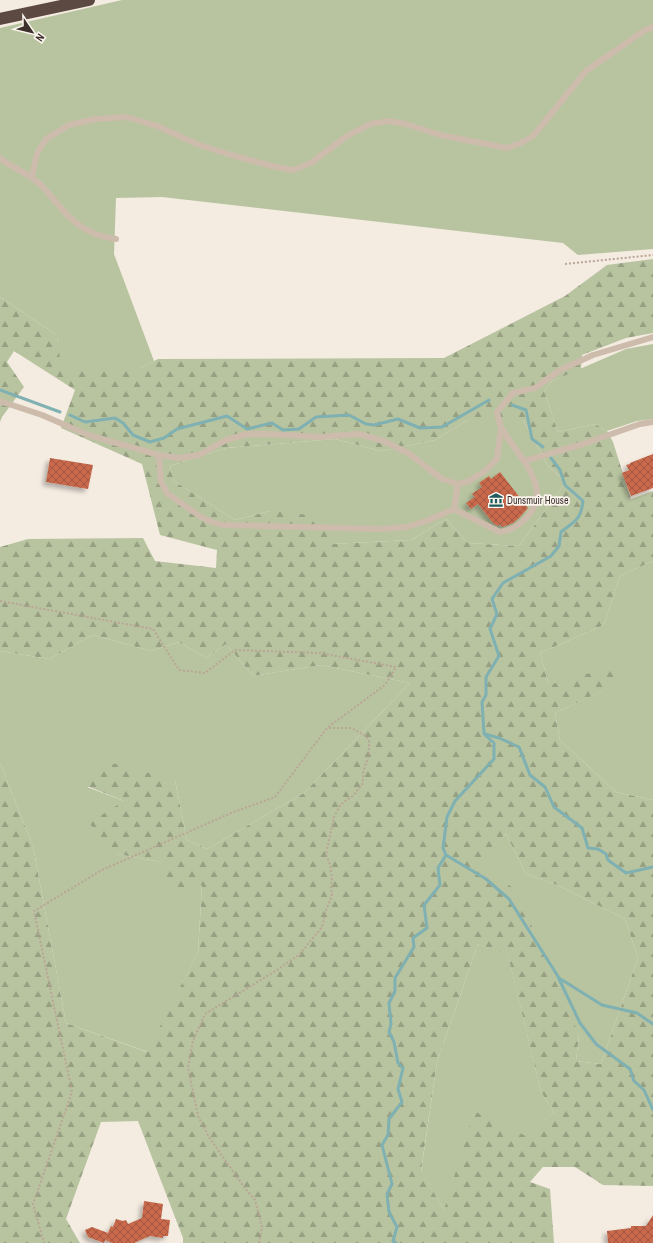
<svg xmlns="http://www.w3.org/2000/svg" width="653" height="1243" font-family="'Archivo Narrow',sans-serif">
	<defs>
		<pattern id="forest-firs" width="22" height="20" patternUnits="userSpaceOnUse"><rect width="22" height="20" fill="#b8c4a0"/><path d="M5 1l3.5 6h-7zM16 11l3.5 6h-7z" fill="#97a083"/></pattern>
		<pattern id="building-cross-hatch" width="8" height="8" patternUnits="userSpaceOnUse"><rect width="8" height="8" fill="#c8694b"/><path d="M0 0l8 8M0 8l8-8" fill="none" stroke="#a4573f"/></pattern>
		<filter id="shadow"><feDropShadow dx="-3.5" dy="3.5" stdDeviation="2" flood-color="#0004"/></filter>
	</defs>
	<rect width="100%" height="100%" fill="#f4ebe1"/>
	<!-- green -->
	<g fill="#b8c4a0">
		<path d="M122,0H653V249L578,255L563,243L162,197L116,198L114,254L154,361L140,368H60L57,335L0,297V28Z"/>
		<path d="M653,344V419L637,421L607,431L595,424L558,432L544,391L552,381L626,349Z"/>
		<path d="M468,420H523L548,466L566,482L519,546L468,543L446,519L411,540L331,544L270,511L235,520L174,481L170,466L226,448L335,439L381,451L435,440Z"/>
		<path d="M653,561V800L616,792L560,740L555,713L616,684L549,685L540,653L604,625L620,576Z"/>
		<path d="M93,635L151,651L179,642L206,658L226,644L253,676L321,665L410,683L304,793L207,849L187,840L175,780L87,787L124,801L117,854L161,862L202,885L198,952L148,1052L66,1023L33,846L0,763V651L49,659Z"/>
		<path d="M506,834L526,874L557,885L625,919L638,958L601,1064L576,1061L579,1035L476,862Z"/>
		<path d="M478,944L508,954L541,1092L554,1112L444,1210L421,1172L437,1062Z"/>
	</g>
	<!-- forest -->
	<path fill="url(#forest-firs)" fill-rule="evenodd" d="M653,259V333L626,338L582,355L581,369L552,381L544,391L558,432L595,424L607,431L613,442L631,499L653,491V561L620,576L604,625L540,653L549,685L614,666L617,684L555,713L560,740L616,792L653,800V1186L603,1185L575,1167H543L530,1182L550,1189L554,1243H183V1238L138,1121L101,1122L66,1219L80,1243H0V763L33,846L66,1023L147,1052L198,952L202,885L168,891L161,862L117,854L89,823L124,801L87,786L108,762L175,780L187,840L207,849L304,793L410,683L321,665L253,676L226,644L206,658L179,642L151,651L93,635L49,659L0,651V547L28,539L143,538L155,561L216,568L217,550L160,535L142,464L61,428L75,390L14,351L7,362L24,387L2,417L0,422V297L57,335L61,368H140L158,359L444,358L565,296L607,265ZM468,420H523L548,466L566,482L519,546L468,543L446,519L411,540L331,544L319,516L270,511L235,520L174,481L170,466L226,448L335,439L381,451L435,440ZM506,834L526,874L557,885L625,919L638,958L601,1064L576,1061L579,1035L516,890L477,862ZM478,944L508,955L541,1092L554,1112L526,1136L474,1111L444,1210L421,1171L437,1062Z"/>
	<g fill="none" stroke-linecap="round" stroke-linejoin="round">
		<!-- stream -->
		<g stroke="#7fb0b2" stroke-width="3">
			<path d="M0,390L60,412"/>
			<path d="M512,405L526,410L532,439L543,447"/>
			<path d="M70,415L85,422L115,418L123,423L133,435L150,442L164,438L177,429L227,416L247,429L272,423L283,430L299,429L316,417L349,415L366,424L374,425L398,419L420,428L442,427L489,400"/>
			<path d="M485,734L499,738L519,747L530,775L545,787L554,807L582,828L588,848L598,849L606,854L608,860L626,873L653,867"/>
			<path d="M446,855L486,879L509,899L559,978L602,1005L637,1013L653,1024"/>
			<path d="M559,979L580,1023L596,1044L630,1069L634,1081L644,1090L653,1110"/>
			<path d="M396,1243L393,1241L397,1227L389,1212L387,1194L392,1184L382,1145L388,1135L389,1119L402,1102L398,1089L403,1068L398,1063L394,1042L389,1032L391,1024L389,1003L395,991V978L414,947L413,938L427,928L424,905L440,885L438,868L446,855L443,848L447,817L455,801L494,759V743L484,734L482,702L486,695V677L499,656L490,629L497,614L492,599L503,583L551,556L559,546L561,532C575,521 581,520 583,501L565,485L560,470L551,458"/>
		</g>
	</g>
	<!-- building -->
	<g fill="url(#building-cross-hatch)" filter="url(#shadow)">
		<path d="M653,454V488L631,496L622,473L629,470L626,465L630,464V463Z"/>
		<path d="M50,458L93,465L88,489L46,482Z"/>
		<path d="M500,472L528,508L519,518L513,523L502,527L500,524L498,526L493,523L478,504L471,509L466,503L475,497L472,494L482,487L479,483L489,476L491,479Z"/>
		<path d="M144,1201L163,1204L161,1219L170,1220L168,1236H163V1238L150,1236L134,1243H112L105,1240L111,1226L113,1227L116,1219L123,1221L126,1220L128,1224L142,1218Z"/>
		<path d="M653,1215V1243H608L607,1231L631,1228V1226H646Z"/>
		<path d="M92,1227L108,1233L104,1243L88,1237L85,1230Z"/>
	</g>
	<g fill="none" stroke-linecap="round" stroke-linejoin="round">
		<!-- path -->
		<g stroke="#b9a596" stroke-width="2" stroke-dasharray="2 2" stroke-linecap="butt">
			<path d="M565,264L653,255"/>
			<path d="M0,601L153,629L179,670L205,673L235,650L320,653L396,667L385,685L327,728L275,797L231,813L102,870L34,911L72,1092L33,1204L44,1243"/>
			<path d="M259,1243L262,1227L255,1200L244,1187L209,1137L198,1116L188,1067L193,1041L205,1014L277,970L300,954L322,927L326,910L332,896L331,886L332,880L330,865L326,854L334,817L341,804L354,795L363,783V773L369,754V740L366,736L351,728H328"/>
		</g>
		<!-- lane -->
		<g stroke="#cdbbac" stroke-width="6">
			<path d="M0,158C11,168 25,171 36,181C44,187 49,194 55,201C73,223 87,235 116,239"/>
			<path d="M32,177L37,153L46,139L69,125L95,119L127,117L157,126L197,144L231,155L272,166L293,170L311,163L347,136L370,124L389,121L406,124L440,135L507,148L521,143L533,136L586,71L645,30L653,27"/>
			<path d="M0,401L42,415L88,435L159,455L178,458L199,455L226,440L247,434H269L319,437L359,434L384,441L408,453L442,479L458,484L469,481L485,471L497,459L501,428"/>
			<path d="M159,455L161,482L168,494L201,517L212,522L222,525L380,529L407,527L429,520L454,509L500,532C520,529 542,508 536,486C534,477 529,469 524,461L583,444L640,424L653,422"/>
			<path d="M524,461L501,428L497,412L513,393L535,388L560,370L593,355L653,337"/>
			<path d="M454,509L458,484"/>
		</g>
		<!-- highway -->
		<path stroke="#5c4a42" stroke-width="12" d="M0,19L89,0"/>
	</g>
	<!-- icons -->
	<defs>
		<symbol id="museum-bare" viewBox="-9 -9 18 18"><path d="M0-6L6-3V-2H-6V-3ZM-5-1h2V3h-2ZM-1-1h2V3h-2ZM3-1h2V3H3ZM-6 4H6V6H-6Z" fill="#1f5a5e" stroke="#fbf5ee" stroke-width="2.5" paint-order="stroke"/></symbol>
	</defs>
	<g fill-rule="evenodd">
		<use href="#museum-bare" x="486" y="490" width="20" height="20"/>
	</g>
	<g text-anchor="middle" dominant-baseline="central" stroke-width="3.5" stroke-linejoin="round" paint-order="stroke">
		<!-- poi labels -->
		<g font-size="10" fill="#3b302b" stroke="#fbf5ee" text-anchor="start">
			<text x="507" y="500">Dunsmuir House</text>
		</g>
	</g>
	<!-- north arrow -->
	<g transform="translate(32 32) rotate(125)" stroke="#fbf5ee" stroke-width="3" paint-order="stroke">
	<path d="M0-3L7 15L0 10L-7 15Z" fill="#3b302b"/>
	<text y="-6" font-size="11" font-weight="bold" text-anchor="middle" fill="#3b302b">N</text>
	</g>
</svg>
